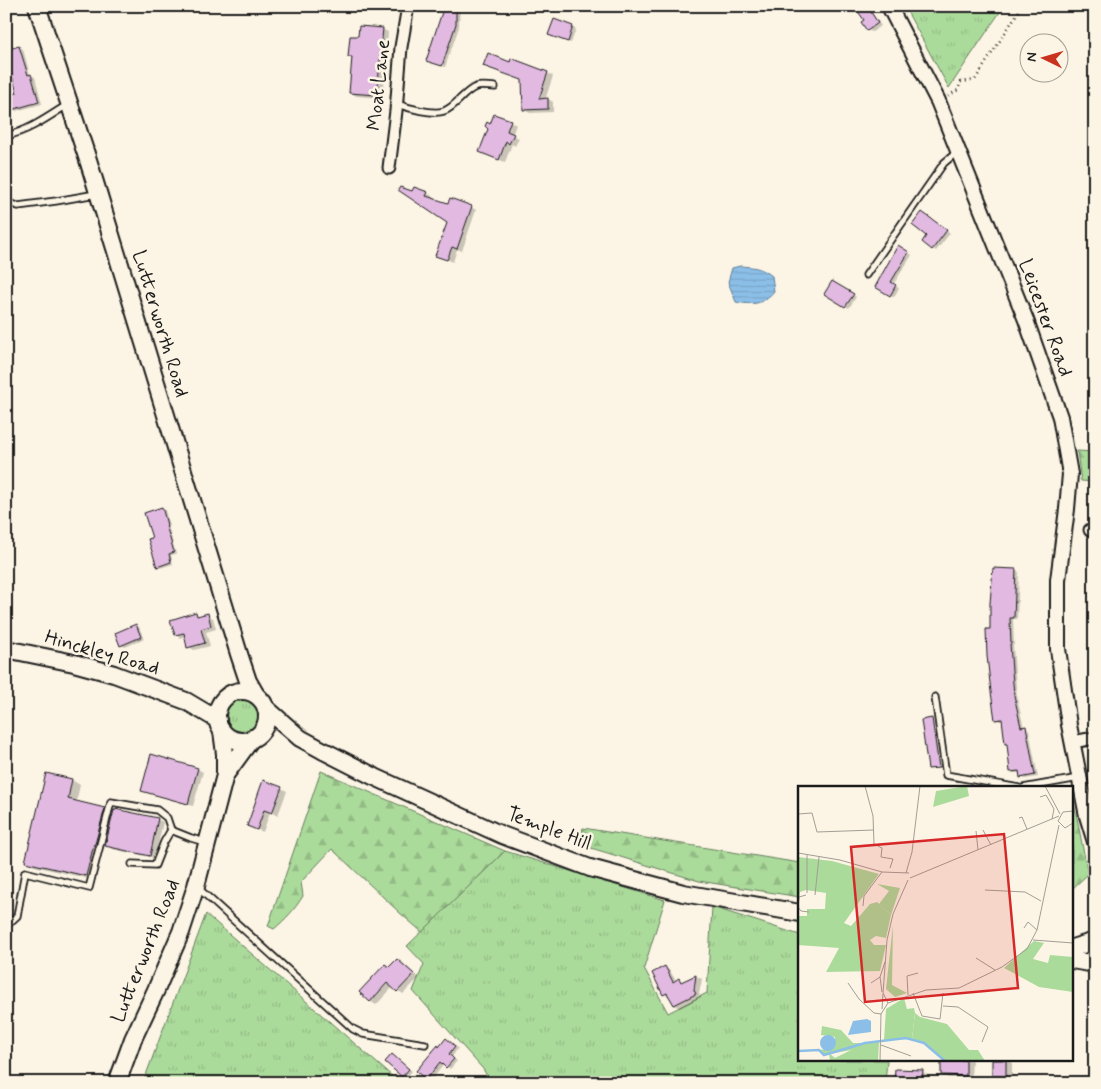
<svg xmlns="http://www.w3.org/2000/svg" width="1101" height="1089" font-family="Mynerve,sans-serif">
	<defs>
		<pattern id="grass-tufts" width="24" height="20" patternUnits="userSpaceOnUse" patternTransform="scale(1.25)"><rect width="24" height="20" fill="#abdb9b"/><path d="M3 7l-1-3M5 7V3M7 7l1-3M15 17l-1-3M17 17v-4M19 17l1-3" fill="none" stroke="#93bb85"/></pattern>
		<pattern id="forest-firs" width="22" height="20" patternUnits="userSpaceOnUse" patternTransform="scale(1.25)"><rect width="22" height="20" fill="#abdb9b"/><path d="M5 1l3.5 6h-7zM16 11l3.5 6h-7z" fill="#93bb85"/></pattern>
		<pattern id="water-rules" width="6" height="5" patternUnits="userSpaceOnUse" patternTransform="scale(1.25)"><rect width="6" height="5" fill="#8cbfe8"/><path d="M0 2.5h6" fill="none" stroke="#78a4c6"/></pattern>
	</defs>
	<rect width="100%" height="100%" fill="#fcf5e5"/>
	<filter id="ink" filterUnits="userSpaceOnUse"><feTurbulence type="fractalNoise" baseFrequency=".02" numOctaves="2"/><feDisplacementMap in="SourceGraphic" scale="10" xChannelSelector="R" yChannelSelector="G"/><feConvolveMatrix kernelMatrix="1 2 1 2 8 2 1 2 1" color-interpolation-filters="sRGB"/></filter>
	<g filter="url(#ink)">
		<!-- grass -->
		<g fill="url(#grass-tufts)" stroke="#647c5c">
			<path d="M904,6H1004L949,88Z"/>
			<circle cx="242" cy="716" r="19"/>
			<path d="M505,851L665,900L644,968L668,1013L707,993L712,907L800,935V1060H887L885,1083H491L483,1069L413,991L424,964L407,946Z"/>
			<path d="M206,914L393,1077L407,1083H143Z"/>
		</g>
		<!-- forest -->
		<g fill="url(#forest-firs)" stroke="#647c5c">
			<path d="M1077,451L1095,452V482L1081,481Z"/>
			<path d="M321,771L505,851L422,932L400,913L332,849L301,882L303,896C295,909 286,919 274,929L268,926Z"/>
			<path d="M1072,793L1088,874L1072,889Z"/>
			<path d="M583,828L800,863V897L699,881L578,844Z"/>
		</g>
		<!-- water -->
		<path fill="url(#water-rules)" stroke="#5f7e96" d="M740,266C753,267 761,267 772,276L774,291C763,305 753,305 736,302L728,282L732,268Z"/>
		<!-- shadow -->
		<g fill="#0003">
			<path d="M437,6H460L459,27L445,67L427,61L443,12L436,10Z"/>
			<path d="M866,6L869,8L881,26L872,32L868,30L866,20Z"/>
			<path d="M555,21L576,29L571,43L553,37Z"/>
			<path d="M382,29L388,32L383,98L356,96L351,92L353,58L350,56L359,38Z"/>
			<path d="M19,47L23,49L30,75L35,77L42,104L16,111L12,108L6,109V98L19,94Z"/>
			<path d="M511,63L547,73L553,76L545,100L548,99L553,102V112L530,113L524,110L523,80L490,68Z"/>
			<path d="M510,121L516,125L512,135L519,138L515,146L512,144L505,162L487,155L490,128L491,125Z"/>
			<path d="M413,193H427L432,196L431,199L449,205L471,207L476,210L462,251L457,249L453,262L437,255L449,222Z"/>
			<path d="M926,215L950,233L936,251L923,242L928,235Z"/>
			<path d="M899,247L912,255L893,285L899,288L894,297L876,286Z"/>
			<path d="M833,282L856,297L849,308L826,293Z"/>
			<path d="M162,508L165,510L169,526H168L176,554L171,555L173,564L160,568L158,566L154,538Z"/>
			<path d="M1015,570L1019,572L1017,619H1013L1014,645H1013L1015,674L1017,698L1024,728H1026L1029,730L1038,777L1025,779L1021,777V773H1014L1011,771L1008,745L1006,744L1004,721H1000L996,719L992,630Z"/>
			<path d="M196,614L201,617L208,615L213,618L216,629L206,632L210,646L194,650L189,647L186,636L181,638L176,634Z"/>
			<path d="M136,625L139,627L144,639L125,647L121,645Z"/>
			<path d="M931,719L933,720L940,768L931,769H929Z"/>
			<path d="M197,769L203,772L193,806L148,793L142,790Z"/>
			<path d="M47,774L72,780L80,785L76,803L104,809L114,815L157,819L163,822L155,858L112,849L104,844L103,848L102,847L94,880L34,866L26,861Z"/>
			<path d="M281,788L287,791L278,815L270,812L263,832L249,826Z"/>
			<path d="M397,960L403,963L419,978L403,994L393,987L376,1005L370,1001L390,968Z"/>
			<path d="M665,967L670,971L676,981L679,980L684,983L696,976L702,979L699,994L701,997L680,1008L674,1005L670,997L664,994Z"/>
			<path d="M450,1042L458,1048L452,1057L457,1061L450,1069L444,1064L431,1081L418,1071L439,1048Z"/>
			<path d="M396,1058L412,1071L406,1078L387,1062Z"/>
			<path d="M942,1060H972L971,1079L948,1078L942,1075Z"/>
			<path d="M994,1060H1012V1079H999L993,1075Z"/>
			<path d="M922,1072L928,1075V1083H899L895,1081Z"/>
		</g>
		<!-- building -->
		<g fill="#e1b9e1" stroke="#1c1c1c">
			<path d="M444,6H456V24L442,66L426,61Z"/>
			<path d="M863,6H867L878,23L867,31L861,22L864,20L857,10Z"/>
			<path d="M554,19L573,26L568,42L548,35Z"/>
			<path d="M359,26L383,28L377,95L349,93L352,57H348L350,36H358Z"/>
			<path d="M19,46L28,75L31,74L39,102L11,110L10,106L6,107V96L17,93L6,55V50Z"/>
			<path d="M488,53L510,62L511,58L548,72L539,99L548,98V109L523,110L522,80L483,66Z"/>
			<path d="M494,114L511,120L507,131L514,134L509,144L506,141L499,160L479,152L488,129L485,126L487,122L490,124Z"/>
			<path d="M400,187L412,191L414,187L428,192L426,196L448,203L450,198L472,206L457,249L452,247L447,260L435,256L447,223L398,190Z"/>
			<path d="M922,212L947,230L932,250L922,242L926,236L912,225Z"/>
			<path d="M898,245L909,252L891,282L896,285L890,296L875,287Z"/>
			<path d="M832,281L854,294L845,307L824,294Z"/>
			<path d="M162,507L167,525H166L174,552L169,554L171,562L157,567L148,539L152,538L144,513Z"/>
			<path d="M993,568L1016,569L1014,618H1010L1011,644H1010L1012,671L1014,695L1021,727L1026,726L1035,775L1020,778L1019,771L1010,772L1007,744H1005L1002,719L995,720L991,692L987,656L986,629H990V603Z"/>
			<path d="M196,612L197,616L208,613L211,626L201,629L205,643L187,648L184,633L175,635L170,620Z"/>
			<path d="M136,624L141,637L120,646L115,633Z"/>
			<path d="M932,718L939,768L928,769L921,720Z"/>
			<path d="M151,754L198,768L188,804L141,791Z"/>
			<path d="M46,773L72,779L68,799L105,808L95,844H94L86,876L25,862Z"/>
			<path d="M263,780L282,787L272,813L264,810L257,830L247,826Z"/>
			<path d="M115,809L158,818L150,856L105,846L114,810L115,811Z"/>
			<path d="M397,959L414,974L397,992L387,983L370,1002L359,992L385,964L389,967Z"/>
			<path d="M665,966L673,982L679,978L681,982L696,975L694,990L696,994L674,1005L667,993L663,995L652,973Z"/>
			<path d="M446,1038L455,1046L449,1054L454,1059L446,1068L440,1062L426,1080L416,1071L438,1045L439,1047Z"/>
			<path d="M392,1054L409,1069L402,1077L385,1062Z"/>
			<path d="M941,1060H966V1076L941,1075Z"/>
			<rect x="992" y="1060" width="14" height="16"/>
			<path d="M895,1069L923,1070L922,1082L894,1081Z"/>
		</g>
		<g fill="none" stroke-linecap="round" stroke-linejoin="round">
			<defs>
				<g id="service">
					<path d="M397,104C408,108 433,115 444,111C456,107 464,91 476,87C482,85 489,87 495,87"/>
					<path d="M6,136C29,131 48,117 67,105"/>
					<path d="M6,201L9,203L18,206L56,201L96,194"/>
					<path d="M866,275L944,163L957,152"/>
					<path d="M935,697L946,775L1019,788"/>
					<path d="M1023,788L1079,778"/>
					<path d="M132,864L155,865L164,842L171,830L191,838L205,842"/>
					<path d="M197,887L353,1029L363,1034L425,1044"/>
					<path d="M6,926L17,916L25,872L89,888L111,802L157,810L167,818L171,830"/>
				</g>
				<g id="minor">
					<path d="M389,168L396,111L401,47L408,6"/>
					<path d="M1090,530L1095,531"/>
					<path d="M1072,742L1095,738"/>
				</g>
				<path id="tertiary" d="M889,6L938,101L1026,320L1060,417L1070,474L1067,509L1058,580V649L1069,725L1087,816L1095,842"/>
				<g id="secondary">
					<path d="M37,6L89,163L239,654L248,681L256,695"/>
					<path d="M6,649L74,663L114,674L186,701L218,720"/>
					<circle cx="242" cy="716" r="25"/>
					<path d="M266,708L300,738L322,750L375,777L502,835L590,868L683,893L800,913"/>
					<path d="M225,775L252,738"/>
					<path d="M1072,948L1095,941"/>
					<path d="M1072,960L1095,964"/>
					<path d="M117,1083L133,1039L156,990L181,932L196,886L225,775V754L222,731"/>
				</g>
			</defs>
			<!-- service casing -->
			<use href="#service" stroke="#1c1c1c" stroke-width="9"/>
			<!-- minor casing -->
			<use href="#minor" stroke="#1c1c1c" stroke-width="15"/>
			<!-- tertiary casing -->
			<use href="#tertiary" stroke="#1c1c1c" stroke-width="18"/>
			<!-- secondary casing -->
			<use href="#secondary" stroke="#1c1c1c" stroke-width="20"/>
			<!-- path -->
			<path stroke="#1c1c1c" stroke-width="2.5" stroke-dasharray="1 4" stroke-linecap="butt" d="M948,96L958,90L961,82L975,80L1022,6"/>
			<!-- service -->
			<use href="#service" stroke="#fcf5e5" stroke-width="5.5"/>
			<!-- minor -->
			<use href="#minor" stroke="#fcf5e5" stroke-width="11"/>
			<!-- tertiary -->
			<use href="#tertiary" stroke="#fcf5e5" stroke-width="14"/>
			<!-- secondary -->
			<use href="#secondary" stroke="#fcf5e5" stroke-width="16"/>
		</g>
	</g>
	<g text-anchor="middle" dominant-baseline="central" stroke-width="5" stroke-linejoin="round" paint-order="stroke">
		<!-- street labels -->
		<g font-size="20" fill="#1c1c1c" stroke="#fcf5e5">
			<text transform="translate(379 85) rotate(-84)">Moat Lane</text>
			<text transform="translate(1045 318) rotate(70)">Leicester Road</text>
			<text transform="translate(160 324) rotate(73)">Lutterworth Road</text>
			<text transform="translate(102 653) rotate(16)">Hinckley Road</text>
			<text transform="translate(549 829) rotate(21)">Temple Hill</text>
			<text transform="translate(146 951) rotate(-68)">Lutterworth Road</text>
		</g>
	</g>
	<!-- overview -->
	<g transform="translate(798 786)">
		<rect width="275" height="275" fill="#fcf5e5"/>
		<path d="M169,0L171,10L135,21L138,5ZM0,71L34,75L81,88L46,137L53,140L72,118L79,116L93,129L88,152L78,150L72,154L76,159H88L82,185L28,186L41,162L0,159V130H9V123H27L28,107L8,104L2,106L0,124ZM236,155L246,157L235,173L250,177L252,169L275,171V206L241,201L206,182ZM117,227L122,231L149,238L171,264H180L187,275H147L126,257L114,253ZM81,256L80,275H32L31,267L37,272L67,257Z" fill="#abdb9b"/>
		<path d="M79,98L102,102L93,129L81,118L91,105ZM95,139L94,199L109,207L97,211L88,203ZM24,240L43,244L55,257H67L59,263L26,269L21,264L36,262L37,251L23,249Z" fill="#abdb9b"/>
		<path d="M106,212L109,223L116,222L117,227L114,253L86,254L88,223Z" fill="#abdb9b"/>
		<path d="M69,233L73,235V246L50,249L55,235ZM22 257a8 8 0 1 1 16 0a8 8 0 1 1-16 0Z" fill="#8cbfe8"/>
		<path fill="none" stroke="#8cbfe8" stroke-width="2.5" d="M0,265L21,264L26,269L67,257L108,252L126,257L147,275"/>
		<path fill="none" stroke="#a29e95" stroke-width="1" d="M67,0L75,30L76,58L84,62L83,71L95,73L92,82M247,0L262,28M242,11L248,9L256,23L254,33M275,25L265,26L260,35L267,42L275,37M0,28L14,27L19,46L76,44M221,32L224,31L229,43M185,44L193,59M178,45L180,64M0,67L42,74L84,86L111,87M108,87L114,66L122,0M112,92L261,30M187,104L227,106L243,115M9,107V69M8,109L1,111L0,121L3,125L11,126M17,109L21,71M65,120L66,110L84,86M226,142L230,136L239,144M235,154L275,157M178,172L197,184M82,191L87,176M50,197L61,213L76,227L83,228M73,197L82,191L84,206M115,207L124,230L142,233L145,207M110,209L109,190L120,187M90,217L128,204L161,202L204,181L229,163L239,144L261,39M145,220L160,221L190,241L184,256M84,223L85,208M83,259L113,270M82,275L83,228L90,217L85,207L89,154L95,128L110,94"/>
		<path fill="#d62828" fill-opacity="0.15" stroke="#d62828" stroke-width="2.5" d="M206,48L220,202L67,216L53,61Z"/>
		<rect width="275" height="275" fill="none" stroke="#1c1c1c" stroke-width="2.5"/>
	</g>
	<!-- margin -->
	<rect width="1101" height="1089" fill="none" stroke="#fcf5e5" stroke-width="25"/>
	<rect x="12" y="12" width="1076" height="1064" fill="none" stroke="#1c1c1c" stroke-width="2" filter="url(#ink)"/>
	<!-- north arrow -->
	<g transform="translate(1044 58) rotate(275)"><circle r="24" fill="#fcf5e5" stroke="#a29e95"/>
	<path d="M0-4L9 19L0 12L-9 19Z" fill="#c8321e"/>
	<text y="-8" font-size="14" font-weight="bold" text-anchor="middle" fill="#1c1c1c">N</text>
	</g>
</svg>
